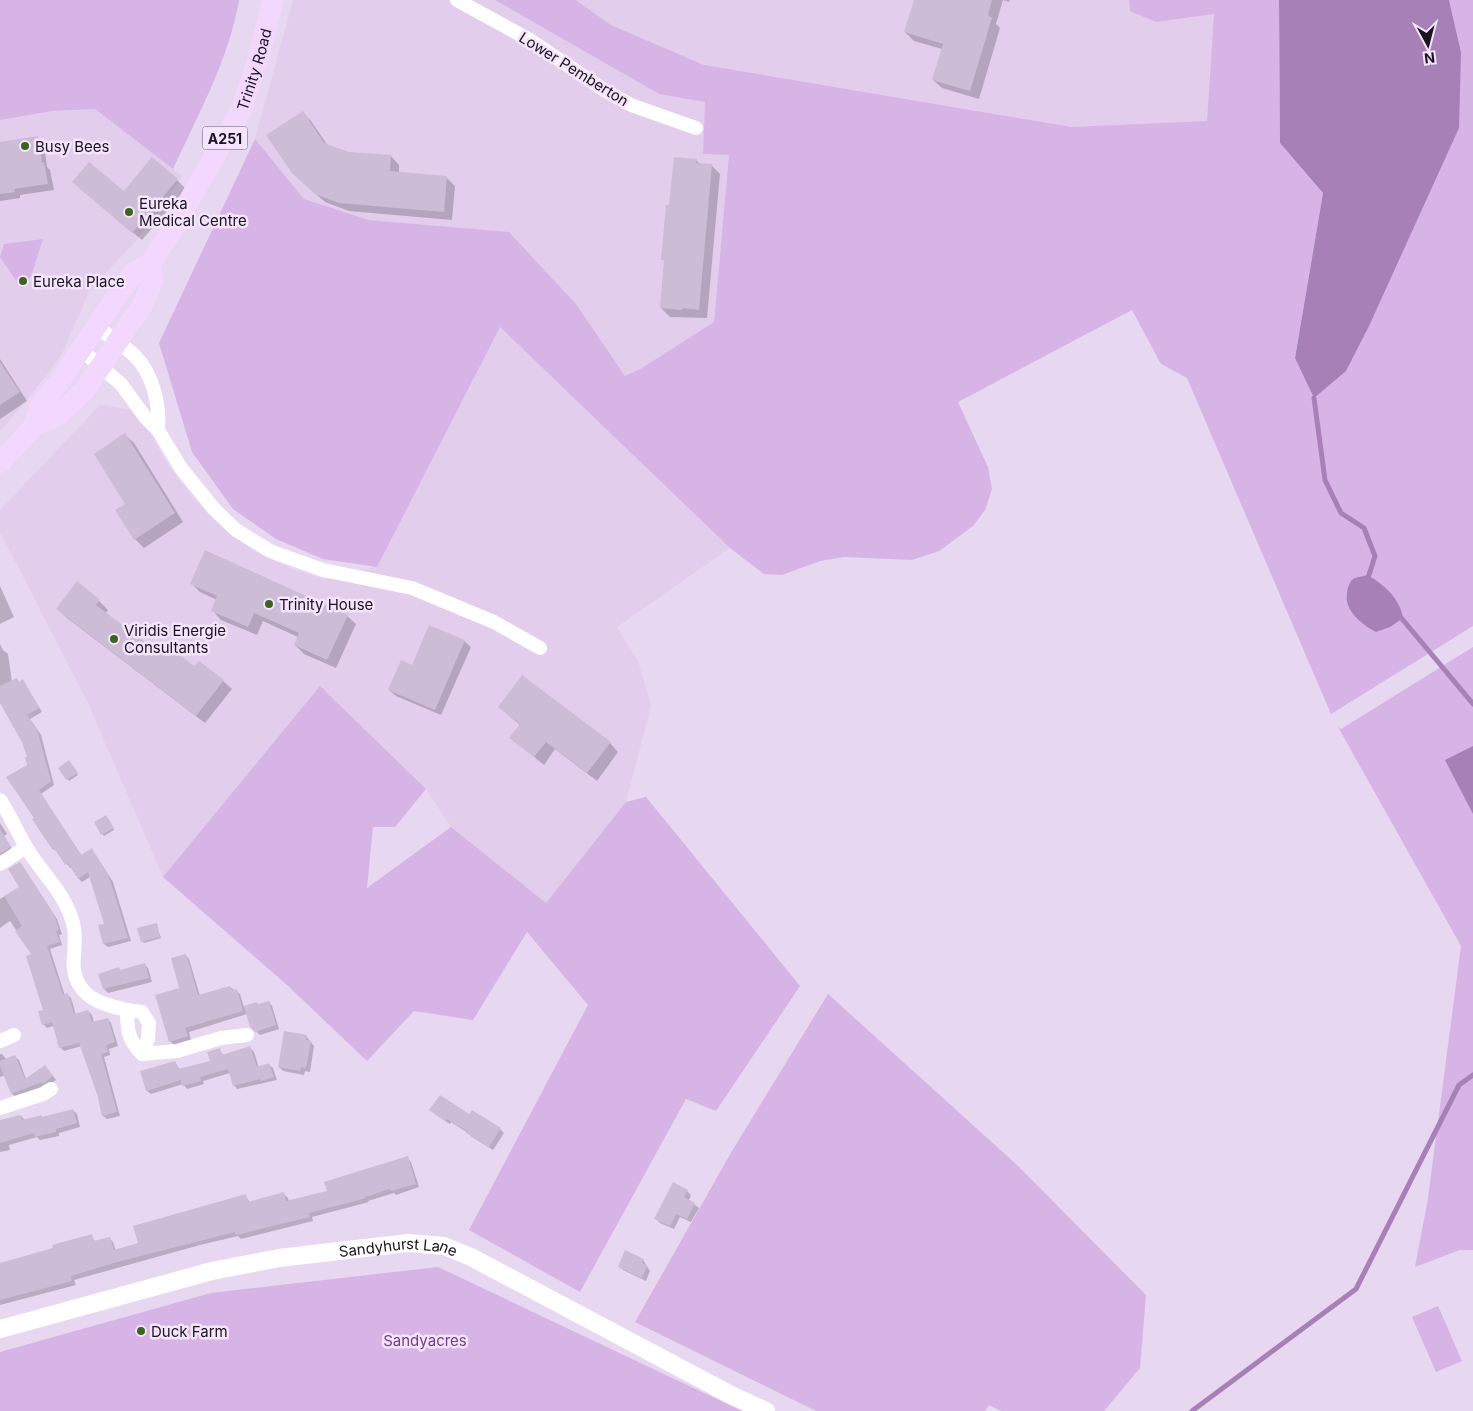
<svg xmlns="http://www.w3.org/2000/svg" width="1473" height="1411" font-family="Inter,sans-serif">
	<rect width="100%" height="100%" fill="#e8d7f0"/>
	<!-- built -->
	<g fill="#e3cded">
		<path d="M293,0H495L659,94L705,102L703,154L729,155L714,322L642,368L625,376L576,304L509,232L369,220L304,199L255,139Z"/>
		<path d="M576,0H1153L1156,22L1214,14L1207,122L1072,127L704,65L611,25Z"/>
		<path d="M95,109L182,176L155,219L89,292L62,353L47,375L0,432V119L52,111Z"/>
		<path d="M497,324L730,548L617,627L638,661L651,706L626,802L546,903L451,827L426,789L320,687L163,877L88,703L0,532V510L100,405L139,411L164,459L193,498L223,528L254,551L288,567L323,579L377,567Z"/>
	</g>
	<!-- green -->
	<g fill="#d6b4e5">
		<path d="M0,0H239C229,59 198,115 173,169L95,109L52,111L0,120Z"/>
		<path d="M495,0H576L611,25L704,65L1072,127L1207,121L1214,14L1156,22L1130,11L1129,0H1279L1280,143L1323,193L1295,357L1314,398L1461,52L1449,0H1473V626L1331,714L1187,378L1161,364L1132,310L958,402L988,467L992,489L985,510L973,526L939,551L912,560L844,557L820,561L782,575L764,574L730,548L500,327L377,567L323,559L276,539L233,509L192,452L159,343L255,139L304,199L369,220L509,232L576,304L625,376L642,368L714,322L729,155L703,154L705,102L659,94Z"/>
		<path d="M43,239L31,276L22,289L0,257L4,244Z"/>
		<path d="M1473,647V1250H1460L1415,1267L1428,1198L1461,946L1338,727L1341,729Z"/>
		<path d="M320,686L426,789L395,827H373L367,888L451,827L546,903L626,802L646,797L800,986L716,1111L686,1099L580,1292L469,1230L588,1005L527,932L473,1020L414,1011L367,1061L287,985L163,877Z"/>
		<path d="M828,994L1017,1165L1146,1295L1140,1368L1104,1411H1001L989,1405L985,1411H816L635,1322L732,1151Z"/>
		<path d="M438,1267L742,1411H0V1352L211,1293Z"/>
		<path d="M1438,1306L1462,1361L1436,1372L1412,1317Z"/>
	</g>
	<!-- water -->
	<g fill="#a780b7">
		<path d="M1279,0H1449L1461,52L1459,128L1369,326L1346,371L1314,398L1295,358L1323,193L1280,143Z"/>
		<path d="M1368,575C1384,585 1400,598 1403,618L1390,627L1376,632C1362,625 1344,610 1347,594C1347,589 1349,583 1353,579C1356,577 1364,576 1368,575Z"/>
		<path d="M1473,746V814L1445,760Z"/>
	</g>
	<!-- shadow -->
	<g fill="#0003">
		<path d="M915,0H1010L1009,2L1003,0L996,24L1000,28L979,99L942,88L933,80L942,49L914,41L905,32Z"/>
		<path d="M303,113L311,121L328,146L348,153L391,156L399,165V173L446,177L455,186L452,220L349,211L325,202L302,182Z"/>
		<path d="M37,137L44,144L47,167L50,170L54,190L20,195V198L0,201V143Z"/>
		<path d="M696,160L700,164L712,166L720,174L707,318L670,317L661,308L665,262L663,259L670,207Z"/>
		<path d="M177,180L186,189L142,240L82,190L124,193Z"/>
		<path d="M0,359L27,401L0,419Z"/>
		<path d="M125,435L134,443L183,522L144,548L135,539L126,504Z"/>
		<path d="M191,583L347,616L356,624L336,668L304,654L295,645L298,637L263,621L257,635L221,620L213,611L217,600L200,592Z"/>
		<path d="M0,586L14,617L0,624Z"/>
		<path d="M99,601L108,610L105,614L158,654L223,681L232,689L205,723L67,618L58,609Z"/>
		<path d="M464,641L471,647L441,715L396,696L389,690L413,667Z"/>
		<path d="M0,644L3,650L8,654L12,682L16,679L20,683L23,681L42,712L30,719L41,735L54,785L41,794L82,856L95,854L113,882L131,941L108,947L104,944L106,925L90,877L82,882L78,878L72,867L70,868L58,852L53,849L34,819L36,818L28,758L23,741L0,700Z"/>
		<path d="M499,707L610,743L618,752L597,781L555,749L544,765L511,738L520,725Z"/>
		<path d="M71,764L78,775L69,781L60,768Z"/>
		<path d="M108,818L114,830L104,836L95,823Z"/>
		<path d="M0,823L7,834L4,836L13,850L2,858L0,856Z"/>
		<path d="M23,867L57,919L62,934L59,935L62,945L50,949L65,996L68,995L71,998L76,1015L88,1011L92,1015L94,1023L108,1019L111,1023L118,1046L109,1049L110,1055L104,1057L120,1116L107,1119L103,1116L98,1094L82,1046L64,1051L60,1047L54,1026L47,1028L43,1024L44,1011L33,955L10,921L0,928V899L21,887Z"/>
		<path d="M156,924L161,938L144,943L142,941Z"/>
		<path d="M185,955L189,959L200,996L230,987L240,994L244,1007L257,1003L259,1005L269,1002L272,1006L279,1029L260,1035L251,1026L247,1014L189,1032L191,1040L174,1045L170,1041L181,989Z"/>
		<path d="M144,964L148,968L152,982L108,993L104,989Z"/>
		<path d="M306,1036L314,1046L310,1072L305,1071L304,1075L283,1071L279,1067Z"/>
		<path d="M250,1048L254,1052L259,1068L269,1065L273,1068L277,1080L237,1089L234,1085L230,1073L203,1081L204,1084L187,1089L183,1084L151,1094L147,1091L175,1062L180,1070L211,1062L219,1050L224,1056Z"/>
		<path d="M0,1054H2L7,1060L15,1057L19,1060L26,1079L45,1066L56,1080L47,1086L16,1097L12,1094L5,1075L0,1077Z"/>
		<path d="M73,1110L77,1114L80,1127L59,1133V1136L40,1140L37,1137L9,1145L10,1150L0,1152V1121L21,1116L25,1120L43,1118Z"/>
		<path d="M435,1114L469,1116L500,1129L504,1133L493,1150L472,1137L468,1133L451,1122L450,1124Z"/>
		<path d="M407,1158L411,1162L419,1187L396,1195L394,1193L368,1201L369,1202L312,1217L313,1221L241,1239L238,1236L200,1245L74,1280L76,1285L0,1305V1264L36,1255L91,1236L96,1242L109,1238L113,1242L116,1251L140,1244L245,1195L250,1203L284,1194L288,1198L289,1202L328,1192Z"/>
		<path d="M673,1184L687,1191L691,1195L689,1200L699,1208L691,1222L680,1217L674,1229L660,1223L656,1219Z"/>
		<path d="M643,1260L650,1271L646,1281L623,1270L619,1266Z"/>
	</g>
	<g fill="none" stroke-linecap="round" stroke-linejoin="round">
		<!-- stream -->
		<g stroke="#a780b7" stroke-width="5">
			<path d="M1314,398L1325,480L1341,513L1364,528L1375,556L1368,578L1370,581"/>
			<path d="M1398,614L1473,704"/>
			<path d="M1192,1411L1356,1289L1459,1085L1473,1075"/>
		</g>
	</g>
	<!-- building -->
	<g fill="#cdbcd5">
		<path d="M914,0H992L988,15L992,18L970,91L932,80L943,44L904,32Z"/>
		<path d="M303,111L324,143L349,152L391,155L390,171L447,176L444,212L339,203L315,194L292,173L266,135Z"/>
		<path d="M38,136L42,163L44,162L48,184L14,189L15,192L0,194V142Z"/>
		<path d="M152,157L178,179L132,233L72,182L89,162L124,191Z"/>
		<path d="M674,157L697,159L696,163L712,164L699,310L683,308L682,310L660,308L664,260H661L666,205H669Z"/>
		<path d="M0,362L20,392L0,405Z"/>
		<path d="M125,433L175,513L134,540L115,510L125,504L94,454Z"/>
		<path d="M205,550L348,615L327,660L294,645L299,633L254,613L248,627L211,611L217,596L190,584Z"/>
		<path d="M77,581L100,600L96,605L158,652L165,644L194,666L199,661L224,680L196,716L56,609Z"/>
		<path d="M429,625L465,640L435,710L388,690L401,660L412,665Z"/>
		<path d="M522,675L611,742L587,773L546,742L534,757L509,738L520,724L498,707Z"/>
		<path d="M17,678L19,682L23,679L39,708L27,715L37,730L51,781L39,790L81,855L92,848L109,877L128,938L103,944L98,925L104,924L88,872L78,879L68,863L65,865L54,848L52,849L32,819L34,818L6,777L27,765L25,757H27L22,742L0,703V686Z"/>
		<path d="M69,760L78,773L66,780L58,768Z"/>
		<path d="M106,815L114,828L101,835L94,822Z"/>
		<path d="M0,829L11,847L0,854Z"/>
		<path d="M20,862L54,914L59,930L56,931L60,942L47,946L63,995L68,993L74,1014L88,1010L92,1022L108,1018L115,1042L106,1045L108,1052L101,1054L117,1112L102,1116L97,1094L79,1043L59,1048L52,1022L42,1025L38,1011L43,1010L26,956L31,954L15,931L22,926L4,896L19,887L8,869Z"/>
		<path d="M157,923L160,937L141,942L137,928Z"/>
		<path d="M186,954L198,995L230,986L232,990L237,989L243,1011L185,1028L188,1036L169,1042L155,995L179,988L171,958Z"/>
		<path d="M145,963L149,978L103,989L98,974L119,967L120,970Z"/>
		<path d="M269,1001L276,1025L255,1032L250,1027L244,1006L257,1002L258,1004Z"/>
		<path d="M284,1031L307,1035L306,1040L311,1041L306,1068L301,1067L300,1071L278,1067Z"/>
		<path d="M250,1046L257,1067L269,1063L274,1077L261,1081L260,1079L233,1086L228,1069L200,1077L201,1081L182,1086L180,1076L181,1080L146,1091L140,1071L175,1061L178,1069L210,1061L207,1052L220,1048L222,1055Z"/>
		<path d="M15,1055L25,1079L45,1065L53,1076L43,1084L42,1082L11,1094L0,1066V1061Z"/>
		<path d="M440,1095L469,1114L472,1110L501,1128L489,1147L466,1133L467,1131L447,1119L445,1121L429,1110Z"/>
		<path d="M73,1109L77,1123L56,1129V1132L35,1137L34,1133L0,1143V1120L21,1115L22,1120L42,1115V1117Z"/>
		<path d="M408,1156L416,1184L391,1191L390,1189L365,1197L366,1198L309,1213L310,1217L236,1235L235,1232L117,1262L71,1276L72,1281L0,1300V1263L53,1248L52,1245L92,1234L94,1241L110,1237L114,1250L138,1243L133,1226L246,1194L248,1202L284,1192L286,1201L327,1191L324,1182Z"/>
		<path d="M673,1182L688,1190L684,1197L695,1203L687,1219L676,1214L670,1226L654,1219Z"/>
		<path d="M625,1250L644,1259L642,1263L647,1266L642,1278L618,1267Z"/>
	</g>
	<g fill="none" stroke-linecap="round" stroke-linejoin="round">
		<!-- minor -->
		<g stroke="#fff" stroke-width="14">
			<path d="M457,0L530,40L604,90L631,105L696,128"/>
			<path d="M95,326C109,336 124,345 136,357C153,375 160,405 158,430"/>
			<path d="M81,350L121,384L145,417L158,430L181,468L214,509L236,530L270,551L323,570L412,588L494,622L540,648"/>
			<path d="M0,800C10,815 17,831 26,847C42,874 68,895 74,928C78,950 66,970 83,990C94,1003 111,1006 127,1010C127,1029 128,1040 142,1054L177,1051L221,1038L247,1035"/>
			<path d="M0,864L26,847"/>
			<path d="M127,1010L142,1012L149,1023L148,1039L142,1054"/>
			<path d="M0,1041L14,1035"/>
			<path d="M0,1108L43,1094L51,1089"/>
		</g>
		<!-- tertiary -->
		<path stroke="#fff" stroke-width="18" id="s1" d="M0,1329L212,1271L279,1258L408,1243L444,1246L471,1257L731,1395L766,1411"/>
		<!-- primary -->
		<g stroke="#f2d7fe" stroke-width="21">
			<path id="s2" d="M34,426L41,405L59,382L114,300L135,271L150,264L173,229L242,108L259,56L273,0"/>
			<path d="M0,463L34,426L57,416L84,391L143,304L153,279L150,264"/>
		</g>
	</g>
	<!-- markers -->
	<g fill="#3b6421" stroke="#f6e4fe" stroke-width="2">
		<circle cx="25" cy="146" r="5"/>
		<circle cx="129" cy="212" r="5"/>
		<circle cx="23" cy="281" r="5"/>
		<circle cx="269" cy="604" r="5"/>
		<circle cx="114" cy="639" r="5"/>
		<circle cx="141" cy="1331" r="5"/>
	</g>
	<g text-anchor="middle" dominant-baseline="central" stroke-width="5" stroke-linejoin="round" paint-order="stroke">
		<!-- shield labels -->
		<rect fill="#f6e4fe" stroke="#5c5260" stroke-width="1" x="202.5" y="126.5" width="45" height="23" rx="4"/>
		<g font-size="14" font-weight="bold" fill="#1a141d">
			<text x="225" y="138">A251</text>
		</g>
		<!-- street labels -->
		<g font-size="15" fill="#1a141d" stroke="#f6e4fe">
			<text stroke="none"><textPath href="#s2" startOffset="424">Trinity Road</textPath></text>
			<text transform="translate(574 69) rotate(32)">Lower Pemberton</text>
			<text stroke="none"><textPath href="#s1" startOffset="408">Sandyhurst Lane</textPath></text>
		</g>
		<!-- poi labels -->
		<g font-size="15" fill="#1a141d" stroke="#f6e4fe" text-anchor="start">
			<text x="35" y="146">Busy Bees</text>
			<text x="139" y="203">Eureka<tspan x="139" dy="17">Medical Centre</tspan></text>
			<text x="33" y="281">Eureka Place</text>
			<text x="279" y="604">Trinity House</text>
			<text x="124" y="630">Viridis Energie<tspan x="124" dy="17">Consultants</tspan></text>
			<text x="151" y="1331">Duck Farm</text>
		</g>
		<!-- park labels -->
		<g font-size="15" fill="#713f85" stroke="#f6e4fe">
			<text x="425" y="1340">Sandyacres</text>
		</g>
	</g>
	<!-- north arrow -->
	<g transform="translate(1428 45) rotate(173)" stroke="#f6e4fe" stroke-width="4" paint-order="stroke">
	<path d="M0-4L9 19L0 12L-9 19Z" fill="#1a141d"/>
	<text y="-8" font-size="14" font-weight="bold" text-anchor="middle" fill="#1a141d">N</text>
	</g>
</svg>
